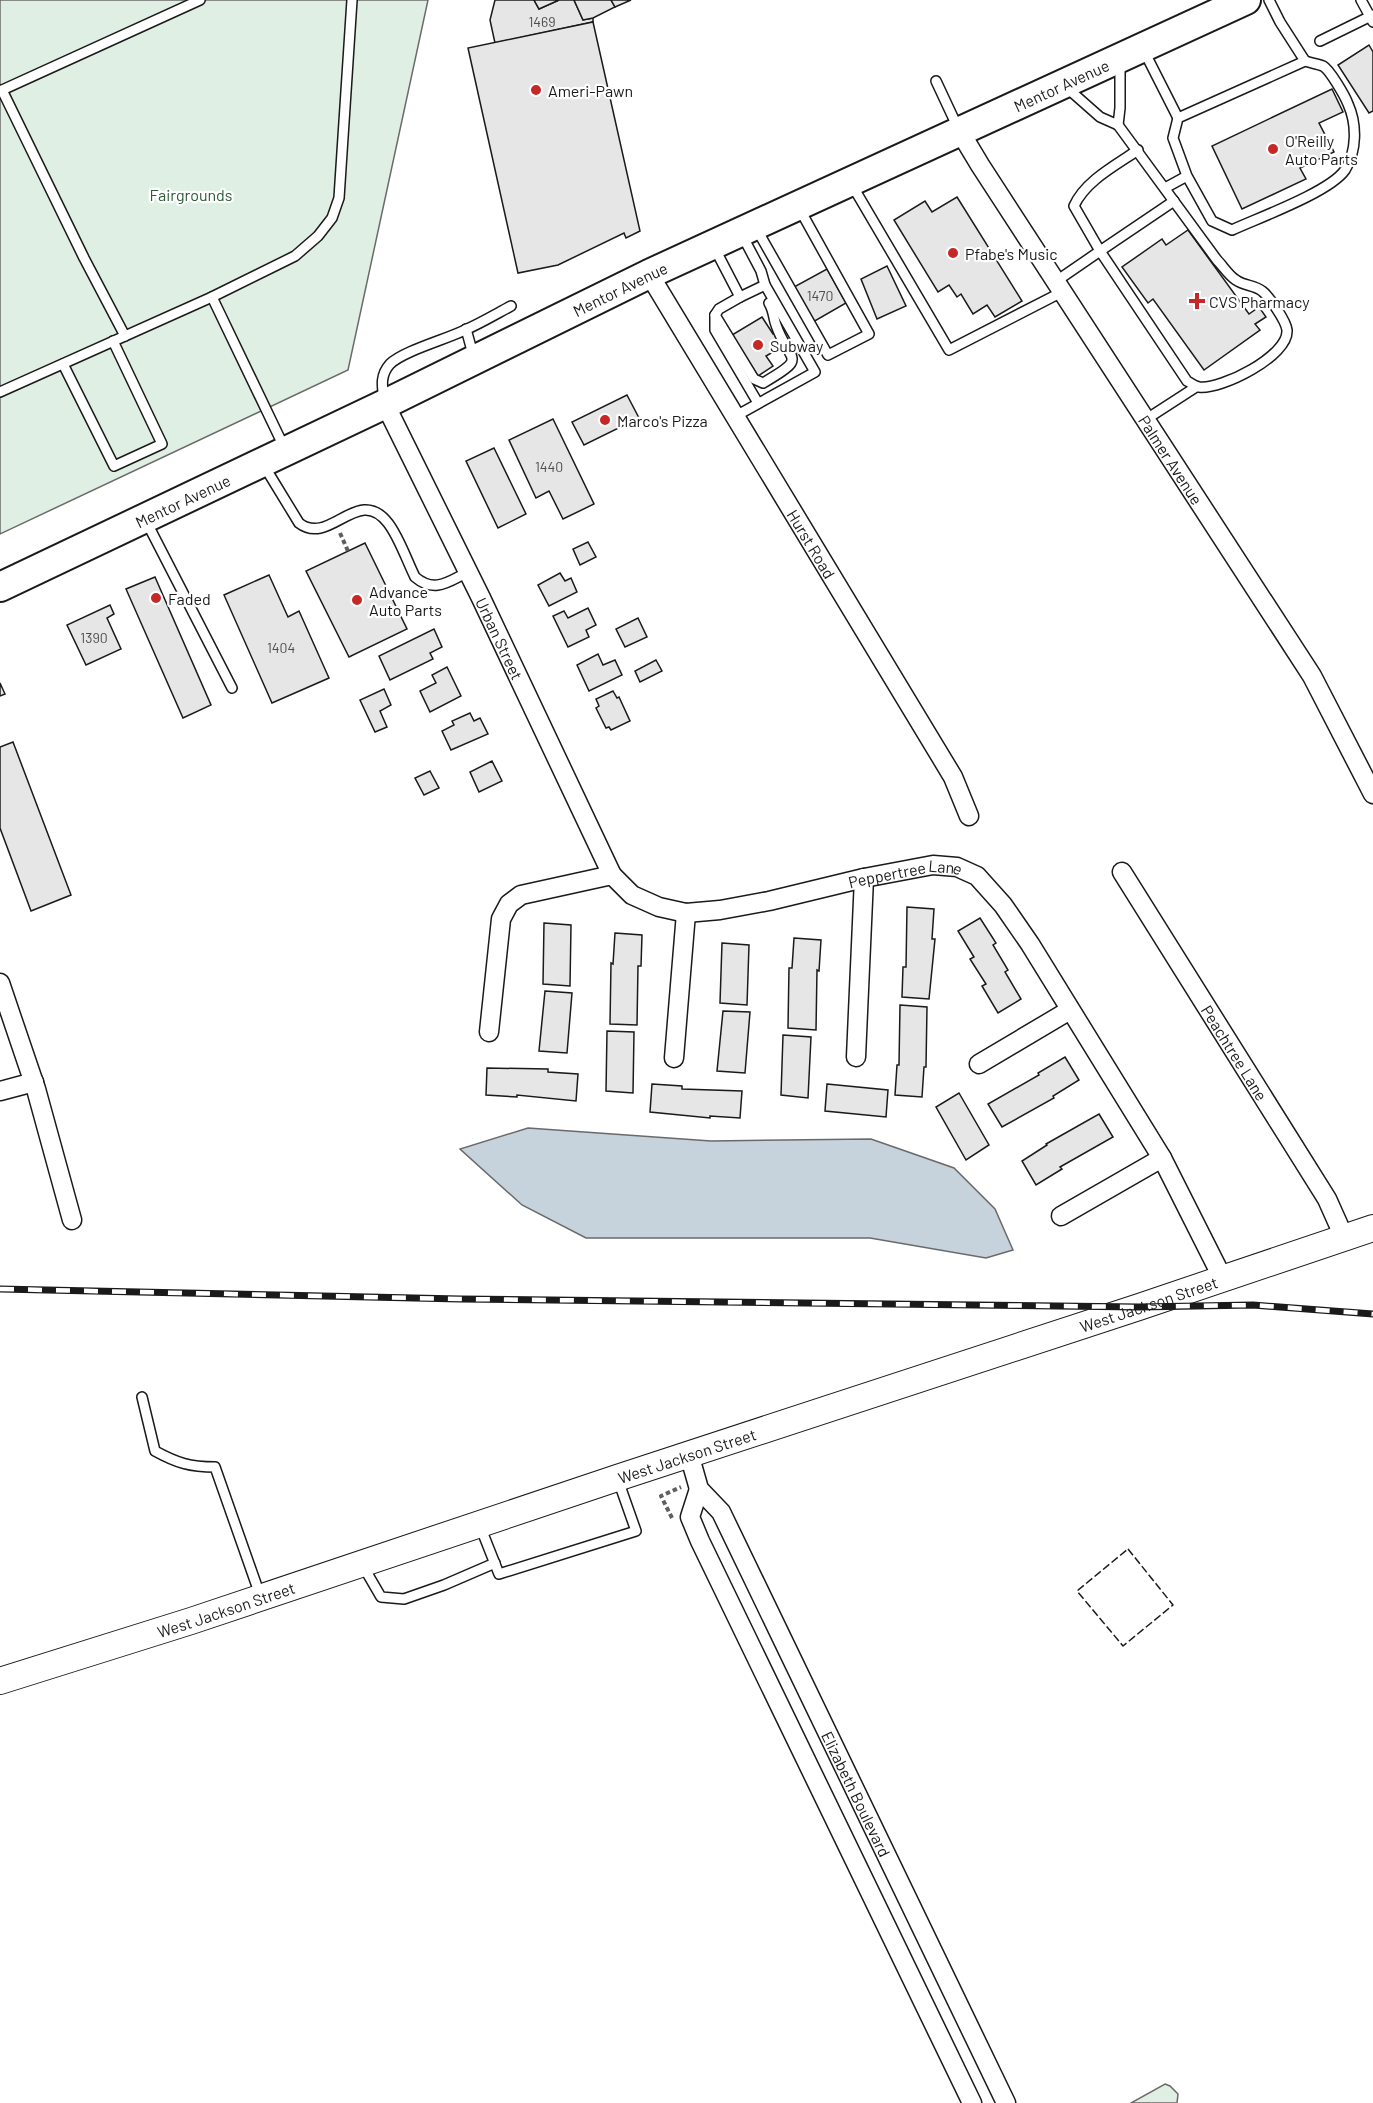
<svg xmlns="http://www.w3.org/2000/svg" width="1373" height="2103" font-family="Barlow,sans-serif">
	<rect width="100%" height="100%" fill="#fff"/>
	<!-- green -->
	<g fill="#e0efe3" stroke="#6a6a6a" stroke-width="1.5">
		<path d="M0,0H428L348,370L0,534Z"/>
		<path d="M1165,2084L1170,2086L1178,2094L1177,2103H1131Z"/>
	</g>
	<!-- water -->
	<path fill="#c6d2dc" stroke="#6a6a6a" stroke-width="1.5" d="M528,1128L711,1141L871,1139L954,1168L995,1209L1013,1250L986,1258L870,1238H586L522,1205L460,1149Z"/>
	<!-- building -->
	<g fill="#e6e6e6" stroke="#1a1a1a" stroke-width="1.5">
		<path d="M495,0H534L539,9L559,0H574L583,20L593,18V22L495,43L490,20Z"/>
		<path d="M534,0H559L539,9Z"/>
		<path d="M574,0H611L615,7L593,18L583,20Z"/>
		<path d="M611,0H631L615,7Z"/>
		<path d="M593,22L640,231L626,238L624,233L558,265L518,273L468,48Z"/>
		<path d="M1369,45L1373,52V111L1369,113L1338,65Z"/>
		<path d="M1332,89L1343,112L1319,123L1334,152L1300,168L1306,179L1242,209L1212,146Z"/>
		<path d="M957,197L1022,301L995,317L987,305L973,314L961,294L957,297L949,285L938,292L894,220L925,201L932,212Z"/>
		<path d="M1188,230L1249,314L1259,307L1266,317L1255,324L1260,330L1204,370L1153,299L1148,303L1122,267L1162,239L1166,245Z"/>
		<path d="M887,266L906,306L877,319L861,279Z"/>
		<path d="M827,269L846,303L813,322L794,287Z"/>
		<path d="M762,317L773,334L776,332L780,340L776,342L780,348L766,356L773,366L758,376L732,335Z"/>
		<path d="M627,395L639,418L584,445L572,422Z"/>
		<path d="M553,419L594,504L563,519L549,491L536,498L509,440Z"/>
		<path d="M494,448L526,514L498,528L466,461Z"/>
		<path d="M588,542L596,557L580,565L573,549Z"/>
		<path d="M365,543L407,629L349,657L306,571Z"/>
		<path d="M560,573L565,581L571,578L577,592L549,606L538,585Z"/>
		<path d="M269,575L288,617L299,611L329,678L272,703L224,595Z"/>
		<path d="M155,577L211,705L183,718L126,589Z"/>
		<path d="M110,605L114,614L107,618L121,649L86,665L67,625Z"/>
		<path d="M588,608L596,625L586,630L589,637L568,647L553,616L564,611L568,618Z"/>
		<path d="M638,618L647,637L625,647L616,629Z"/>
		<path d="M434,629L442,647L430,653L433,659L390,680L379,656Z"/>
		<path d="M598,654L603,665L615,660L622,675L589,691L577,665Z"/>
		<path d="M656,660L662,671L640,682L635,671Z"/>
		<path d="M447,667L461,696L430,712L420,691L436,683L432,675Z"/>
		<path d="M0,683L5,694L0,696Z"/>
		<path d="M384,689L391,705L380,711L387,727L375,732L360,700Z"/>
		<path d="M613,691L617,698L619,697L630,721L611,730L609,727L606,728L596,708L599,706L596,699Z"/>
		<path d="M470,713L474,721L480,718L488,734L451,750L442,731L454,725L452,721Z"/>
		<path d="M13,742L71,895L31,911L0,828V747Z"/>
		<path d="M492,761L502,781L479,792L470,772Z"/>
		<path d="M430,771L439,788L424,795L415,778Z"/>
		<path d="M907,907L934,909L932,939H935L929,999L902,997L903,967H906Z"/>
		<path d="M980,918L996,943L993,945L1008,970L1005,972L1021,999L998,1013L982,986L986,984L970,959L974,957L958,931Z"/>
		<path d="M544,923L571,925L570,986L543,984Z"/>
		<path d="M615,933L642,935L641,966H638L637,1025L610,1024L611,963L613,964Z"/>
		<path d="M794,938L821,940L819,971L817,970L816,1030L788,1028L789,968H792Z"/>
		<path d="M722,943L749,945L747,1005L720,1003Z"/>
		<path d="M545,991L572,993L567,1053L539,1051Z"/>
		<path d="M900,1005L927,1007L926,1067H924L922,1097L895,1095L897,1065H899Z"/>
		<path d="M723,1011L750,1012L745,1073L717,1071Z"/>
		<path d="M607,1031L634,1032L633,1093L606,1091Z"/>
		<path d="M783,1035L811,1037L808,1098L781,1095Z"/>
		<path d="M1065,1057L1079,1080L1053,1096L1054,1098L1002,1127L988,1104L1039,1075L1038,1073Z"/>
		<path d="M487,1068L548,1069V1072L578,1074L576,1101L517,1095V1097L486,1095Z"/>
		<path d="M652,1084L682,1086V1089L742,1091L740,1118L710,1116V1118L650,1112Z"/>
		<path d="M827,1084L888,1090L886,1117L825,1111Z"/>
		<path d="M959,1093L989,1145L966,1160L936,1107Z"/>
		<path d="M1099,1114L1113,1137L1060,1167L1062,1169L1036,1185L1022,1161L1047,1145L1046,1144Z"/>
	</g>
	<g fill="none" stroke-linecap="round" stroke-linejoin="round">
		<defs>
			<g id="lane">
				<path d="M1269,0L1280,22L1305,61"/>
				<path d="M1361,0L1373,22"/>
				<path d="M1320,41L1373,15"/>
				<path d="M1144,51L1178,118"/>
				<path d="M936,81L958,128"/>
				<path d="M1066,87L1100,117L1118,125L1120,108V62"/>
				<path d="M2,90L84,258L125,336"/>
				<path d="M0,91L200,0"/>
				<path d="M1138,150C1116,165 1085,181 1074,206L1100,251L1174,201"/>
				<path d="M852,185L949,350L1062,292"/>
				<path d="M1165,188L1187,176L1212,221L1232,230C1258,218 1330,192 1345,170C1357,151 1357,124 1348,104C1345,96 1330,70 1323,66C1318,64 1311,63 1305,61L1178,118L1173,138L1187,176"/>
				<path d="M756,228L828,355L869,334L799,208"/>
				<path d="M714,247L740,297L719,309L715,315V330L758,403"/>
				<path d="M1055,282L1100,251L1187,381C1191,383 1194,386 1199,387C1221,390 1289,356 1287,330C1286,321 1269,296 1262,291C1255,285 1244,286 1236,280C1229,276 1223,266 1217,260L1118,125"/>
				<path d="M212,297L285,449"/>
				<path d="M740,297L765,285"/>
				<path d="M715,315L754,379L763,383C810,356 789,363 776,325C773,317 774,311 769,303"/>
				<path d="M466,329L474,358"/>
				<path d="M63,364L114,466L162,444L113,341"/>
				<path d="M0,392L212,297L295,256L318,236L332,218L339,198L352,0"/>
				<path d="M384,399C382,386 380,375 390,364C403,351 447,339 465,330C481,323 496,314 511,306"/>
				<path d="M734,417L815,372L765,285L761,271L742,235"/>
				<path d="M1145,420L1196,387"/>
				<path d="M263,464L299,523C330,547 358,484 388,523C399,537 407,561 415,577C435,594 449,581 468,572"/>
				<path d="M146,521L232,688"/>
				<path d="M142,1397L155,1451C177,1463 190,1467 215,1467L260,1595"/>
				<path d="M480,1526L499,1574L636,1531L618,1480"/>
				<path d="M363,1566L381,1597L404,1599L444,1585L495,1563"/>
			</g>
			<g id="street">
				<path id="s1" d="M959,130L980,165L1312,676L1373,794"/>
				<path id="s2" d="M649,274L953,777L969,816"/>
				<path id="s3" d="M385,404L481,598L612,875"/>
				<path id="s4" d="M1122,872L1327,1199L1344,1237"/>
				<path d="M0,983L36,1089L72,1220"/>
				<path id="s5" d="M489,1032L501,919L509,904L521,895L612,875L632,895L659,907L686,913L720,910L769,901L864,878L933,865L957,867L977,876L1003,905L1030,944L1162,1158L1223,1279"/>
				<path d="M856,1057L864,878"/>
				<path d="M674,1058L686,913"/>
				<path d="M979,1064L1070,1010"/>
				<path d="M0,1091L34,1082"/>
				<path d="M1061,1216L1162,1158"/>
				<path id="s6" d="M689,1454L699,1489L721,1512L1006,2103"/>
				<path d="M699,1489L690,1517L700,1541L972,2103"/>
			</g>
			<g id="secondary">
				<path id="s7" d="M0,1681L191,1621L617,1478L1139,1307L1373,1228"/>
			</g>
			<g id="primary">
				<path id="s8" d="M0,587L385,404L649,274L1246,0"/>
			</g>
		</defs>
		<!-- lane casing -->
		<use href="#lane" stroke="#1a1a1a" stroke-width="12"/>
		<!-- street casing -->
		<use href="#street" stroke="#1a1a1a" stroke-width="21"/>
		<!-- secondary casing -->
		<use href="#secondary" stroke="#1a1a1a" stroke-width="28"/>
		<!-- primary casing -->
		<use href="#primary" stroke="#1a1a1a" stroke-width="32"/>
		<!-- path -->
		<g stroke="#5f5f5f" stroke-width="4" stroke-dasharray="4.5 3" stroke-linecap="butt">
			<path d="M340,533L348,551"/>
			<path d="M672,1518L661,1496L681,1487"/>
		</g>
		<!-- lane -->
		<use href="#lane" stroke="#fff" stroke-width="9"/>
		<!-- street -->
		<use href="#street" stroke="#fff" stroke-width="18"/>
		<!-- secondary -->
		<use href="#secondary" stroke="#fff" stroke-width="26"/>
		<!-- primary -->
		<use href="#primary" stroke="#fff" stroke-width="28"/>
		<defs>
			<path id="rail" d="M0,1289L460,1299L1139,1307L1253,1305L1373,1314"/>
		</defs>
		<!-- rail casing -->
		<use href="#rail" stroke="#1a1a1a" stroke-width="7"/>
		<!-- rail -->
		<use href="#rail" stroke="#fff" stroke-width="4.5" stroke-dasharray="14" stroke-linecap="butt"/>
		<!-- fence -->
		<path stroke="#1a1a1a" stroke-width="1.5" stroke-dasharray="8 3" stroke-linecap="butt" d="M1128,1549L1173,1605L1123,1646L1077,1591Z"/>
	</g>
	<!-- markers -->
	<g fill="#c62828" stroke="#fff" stroke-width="2">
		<circle cx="536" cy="90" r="6"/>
		<circle cx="1273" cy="149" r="6"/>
		<circle cx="953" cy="253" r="6"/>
		<path d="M1194 292h6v6h6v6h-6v6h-6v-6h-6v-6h6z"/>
		<circle cx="758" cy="345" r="6"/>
		<circle cx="605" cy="420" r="6"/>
		<circle cx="156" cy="598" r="6"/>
		<circle cx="357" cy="600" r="6"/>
	</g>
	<g text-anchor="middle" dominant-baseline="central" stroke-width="4.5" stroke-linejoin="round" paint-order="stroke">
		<!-- number labels -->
		<g font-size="14" fill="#4d4d4d">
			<text x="542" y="21">1469</text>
			<text x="820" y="295">1470</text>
			<text x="549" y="466">1440</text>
			<text x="94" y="637">1390</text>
			<text x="281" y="647">1404</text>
		</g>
		<!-- street labels -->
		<g font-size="16" fill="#1a1a1a" stroke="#fff">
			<text stroke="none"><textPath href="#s8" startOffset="1174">Mentor Avenue</textPath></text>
			<text stroke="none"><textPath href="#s8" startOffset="688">Mentor Avenue</textPath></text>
			<text stroke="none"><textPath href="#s1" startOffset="392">Palmer Avenue</textPath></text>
			<text stroke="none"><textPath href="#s8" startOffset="202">Mentor Avenue</textPath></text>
			<text stroke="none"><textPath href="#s2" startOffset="315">Hurst Road</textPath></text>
			<text stroke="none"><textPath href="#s3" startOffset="261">Urban Street</textPath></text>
			<text stroke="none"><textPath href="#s5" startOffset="548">Peppertree Lane</textPath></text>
			<text stroke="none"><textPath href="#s4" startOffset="213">Peachtree Lane</textPath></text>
			<text stroke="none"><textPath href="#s7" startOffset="1209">West Jackson Street</textPath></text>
			<text stroke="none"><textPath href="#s7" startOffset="723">West Jackson Street</textPath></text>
			<text stroke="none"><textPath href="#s7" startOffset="237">West Jackson Street</textPath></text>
			<text stroke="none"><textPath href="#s6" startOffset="381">Elizabeth Boulevard</textPath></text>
		</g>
		<!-- poi labels -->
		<g font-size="16" fill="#1a1a1a" stroke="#fff" text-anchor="start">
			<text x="548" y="90">Ameri-Pawn</text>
			<text x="1285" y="140">O'Reilly<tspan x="1285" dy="18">Auto Parts</tspan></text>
			<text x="965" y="253">Pfabe's Music</text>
			<text x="1209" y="301">CVS Pharmacy</text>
			<text x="770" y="345">Subway</text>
			<text x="617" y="420">Marco's Pizza</text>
			<text x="369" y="591">Advance<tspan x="369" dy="18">Auto Parts</tspan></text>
			<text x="168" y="598">Faded</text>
		</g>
		<!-- park labels -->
		<g font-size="16" fill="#2b5a34" stroke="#fff">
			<text x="191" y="194">Fairgrounds</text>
		</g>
	</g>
</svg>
